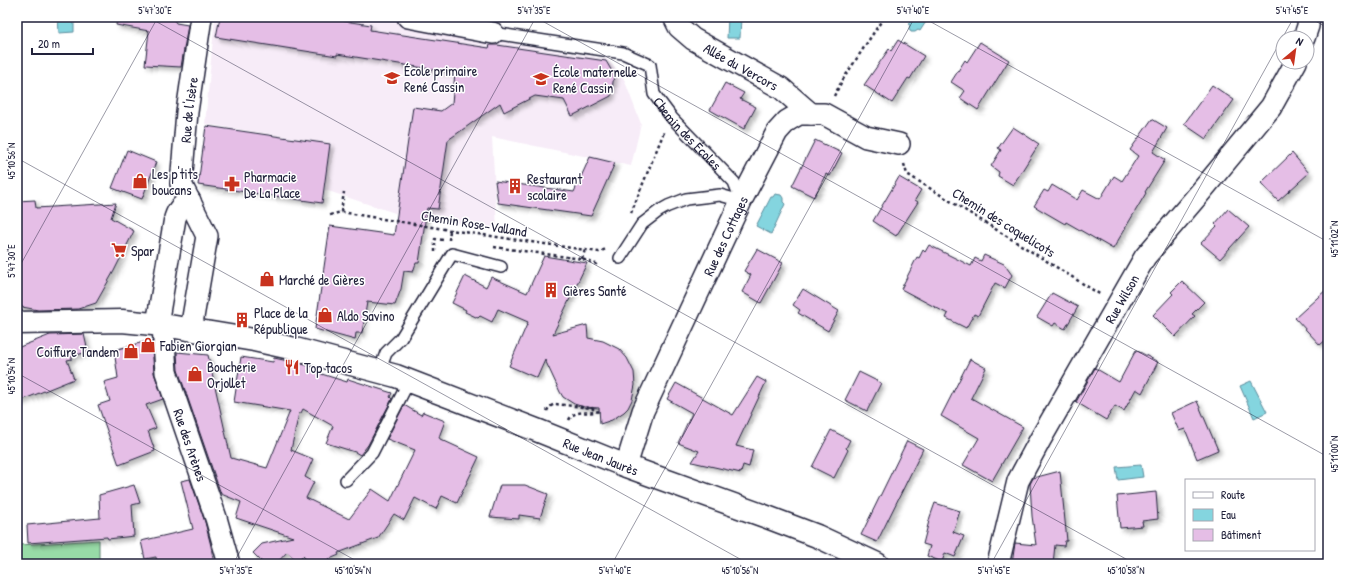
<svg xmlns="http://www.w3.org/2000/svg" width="1345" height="581" font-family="'Patrick Hand',sans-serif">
	<defs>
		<filter id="shadow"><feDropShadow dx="3.5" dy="3.5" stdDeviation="2" flood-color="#0004"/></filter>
	</defs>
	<rect width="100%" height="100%" fill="#fff"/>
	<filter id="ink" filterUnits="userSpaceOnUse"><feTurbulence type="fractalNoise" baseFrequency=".025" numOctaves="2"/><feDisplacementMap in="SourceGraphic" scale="8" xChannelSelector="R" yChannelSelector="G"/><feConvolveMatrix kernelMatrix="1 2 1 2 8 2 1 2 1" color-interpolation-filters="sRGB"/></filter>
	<g filter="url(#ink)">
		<!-- built -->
		<path fill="#f7ecf8" d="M215,17H376L488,39L607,59L624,79L641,124L631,166L492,137L497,229L398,214L325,190L330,144L205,124Z"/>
		<!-- green -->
		<path fill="#98dba7" stroke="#5d7e71" d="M17,515L20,545L99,540V564H17Z"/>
		<!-- water -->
		<g fill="#84d5df" stroke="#5d8d9d">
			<path d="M58,17H74V32L59,33Z"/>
			<path d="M728,17H741L740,38H727Z"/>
			<path d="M913,17H929L920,31L918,30L915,32H911L909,29L910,25L908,24Z"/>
			<path d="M775,194L781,195L783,198V202L785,204L771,234L756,226L771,197H773Z"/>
			<path d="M1251,381L1267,412L1254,418L1240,386Z"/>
			<path d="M1141,465L1143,477L1118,480L1116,467Z"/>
		</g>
		<!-- building -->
		<g fill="#e5bee6" stroke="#22223b" filter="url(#shadow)">
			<path d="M117,17H164L174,20L176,23L188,25L181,67L145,65L149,31L116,25Z"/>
			<path d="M220,17H345L344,21L371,25L370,30L489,48L490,45H497L606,61L614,75L611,96L572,116L564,100L535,96L504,112L500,103L448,140L438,209L427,208L419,263H416L413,272L404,271L401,289L395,305L367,302L362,333H356L355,340L315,329L330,226L394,235L413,107L441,111L452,103L455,73L337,54V56L216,37Z"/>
			<path d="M898,40L924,56L910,79L908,78L892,103L864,85L889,49L891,51Z"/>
			<path d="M980,42L1009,60L978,110L960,98L965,91L951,82L965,60L967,62Z"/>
			<path d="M725,83L744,93L740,99L756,107L744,129L710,110Z"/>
			<path d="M1212,85L1234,100L1206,139L1184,124Z"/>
			<path d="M1152,119L1167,128L1153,152L1165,160L1145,192L1146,193L1113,249L1066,222L1065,224L1034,206L1044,190L1048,192L1052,185L1077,200L1083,190L1100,199L1114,176L1122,181L1138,156L1130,150Z"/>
			<path d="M206,126L330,144L322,203L198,185Z"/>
			<path d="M1013,127L1039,144L1013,185L998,176L999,172L991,166L1001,150L998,148Z"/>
			<path d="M815,140L842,153L830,176L826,174L814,197L792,186Z"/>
			<path d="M127,150L156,162L142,199L112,188Z"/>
			<path d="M1292,153L1309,173L1278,201L1261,183Z"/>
			<path d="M590,157L615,163L591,216L498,203L495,181L574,192Z"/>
			<path d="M899,177L921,190L915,200L918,202L896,236L873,221Z"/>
			<path d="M35,200L36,208L116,203L111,218L134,231L114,271L96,303L78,309L38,310L17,306V201Z"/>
			<path d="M1228,209L1249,227L1220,259L1201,243L1217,226L1215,224Z"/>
			<path d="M929,245L971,266L975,258L981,261L984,255L1004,264L1012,275L1005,288L995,283L978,316L974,314L966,328L946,318L948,314L901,289L917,257L919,258L923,250L925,252Z"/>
			<path d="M757,249L783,263L761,303L742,292L751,275L744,271Z"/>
			<path d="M544,256L587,263L553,334L587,325L588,338L603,341L619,349L627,358L634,372L635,385L632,400L628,408L624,412L612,420L600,424L599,408L584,407L574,404L563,397L560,392L545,360L537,378L509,366L528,322L498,309L492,322L480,316L478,318L465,312L466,310L452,303L465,276L486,287L491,277L527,293Z"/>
			<path d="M1182,281L1204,302L1192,314L1195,316L1175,337L1153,315L1173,294L1171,292Z"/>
			<path d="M1328,288V338L1320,345L1295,318Z"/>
			<path d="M803,289L839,311L828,331L798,313L800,310L793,305Z"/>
			<path d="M1052,293L1078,307L1065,329L1055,323L1053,326L1037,317Z"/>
			<path d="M84,334L88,352L72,356V359L67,360L74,379L17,402V348L50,335Z"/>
			<path d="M151,340L152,344L154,373L163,399L146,405L156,428L148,431L155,451L119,465L98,405L110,401L104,382L118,378L114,350Z"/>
			<path d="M1136,350L1158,362L1142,393L1136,389L1124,411L1115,406L1106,420L1076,402L1095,368L1119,382Z"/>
			<path d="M177,352L208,355L231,458L267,468L290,411L234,402L241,357L273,362L274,358L302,364L313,367L312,371L347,382L348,379L392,393L390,397L392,399L368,445L360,455L355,452L326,443L333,426L303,409L301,413H299L291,450L313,459L305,477L314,482L306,498L349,519L372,489L390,501L415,450L387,439L404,405L421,415L423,412L445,421L439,437L440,439L479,457L457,503L442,496L436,509L415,498L404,520L394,514L378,538L338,553L339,555L318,564H311L303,556L298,562L287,552L276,564H264L253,553L262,544L293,537L236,518L241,502L221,494L178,370Z"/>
			<path d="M970,359L986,368L971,398L1023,427L992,481L963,465L979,438L941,416Z"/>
			<path d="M859,372L881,383L867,411L845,400Z"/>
			<path d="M757,377L766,382L736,446L753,450L749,467L743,465L741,473L692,462L699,451L678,443L692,413L667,399L676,383L733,415Z"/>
			<path d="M1197,401L1218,450L1197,459L1185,429L1179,431L1171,413Z"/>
			<path d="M831,430L850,440L846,448L848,450L834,478L812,467Z"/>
			<path d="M907,441L923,449L877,542L861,535Z"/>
			<path d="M1060,471L1067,541H1065L1064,546L1055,545L1053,564H1012L1015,543L1036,545L1032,516L1030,484L1033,478Z"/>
			<path d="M190,479L205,522L211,546L214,564H157L156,557L145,559L141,541L193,529L181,481Z"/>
			<path d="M134,485L140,503L132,505L134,536L108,539L107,537L28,543L27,525L100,518L99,495Z"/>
			<path d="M500,485H525L548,494L540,518L519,515V519L490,517Z"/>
			<path d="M1156,492L1158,519L1142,521L1143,526L1120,528L1117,496Z"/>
			<path d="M935,503L960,511L953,532L964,536L955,557L945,553L942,562L927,556L930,546L923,544L930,517Z"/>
		</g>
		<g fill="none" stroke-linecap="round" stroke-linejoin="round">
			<defs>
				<g id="service">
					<path id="s1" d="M493,33L623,53L650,65L654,94L672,118L734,182L741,200"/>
					<path d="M620,258L642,224L659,211L668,206L686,199L720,195L741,201"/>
					<path d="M379,372L386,353L401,338L452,254L501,267"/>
					<path d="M346,480L372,453L409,381"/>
				</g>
				<g id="minor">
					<path d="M408,17L493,33"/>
					<path id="s2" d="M674,17L679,27L693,39L781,88L811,114"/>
					<path d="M1304,38L1308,26L1309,17"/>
					<path d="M157,324L175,218C178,209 182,205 190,201"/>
					<path id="s3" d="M163,325L166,372L216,518L229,564"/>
					<path id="s4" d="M191,329L207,236L181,184L187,112L201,17"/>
					<path id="s5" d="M626,466L643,411L741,201L777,132L787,121L799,114H824L866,137L899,144"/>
					<path id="s6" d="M998,564L1018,481L1040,440L1145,257L1199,194L1271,107L1296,62"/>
				</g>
				<g id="secondary">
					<path id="s7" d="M17,323L122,321L163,325L254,340L295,349L396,376L539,431L626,466L767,517L817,536L877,564"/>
				</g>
			</defs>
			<!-- service casing -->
			<use href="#service" stroke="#22223b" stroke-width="14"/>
			<!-- minor casing -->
			<use href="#minor" stroke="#22223b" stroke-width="24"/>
			<!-- secondary casing -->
			<use href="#secondary" stroke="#22223b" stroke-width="25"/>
			<!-- path -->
			<g stroke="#22223b" stroke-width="2.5" stroke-dasharray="3 3" stroke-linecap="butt">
				<path d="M834,96L842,81L884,17"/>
				<path d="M904,164L907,174L1101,295"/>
				<path d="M341,212L344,192"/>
				<path d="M631,213L664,132"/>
				<path d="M330,215L341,212L450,230L599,252L606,249"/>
				<path d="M449,240L450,230"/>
				<path d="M494,247L582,259L599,265"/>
				<path d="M435,252V239L444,240"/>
				<path d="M582,259L585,250"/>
				<path d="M547,411L549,407L555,404L592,408L596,412"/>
				<path d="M569,420C575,408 588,415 599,411"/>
			</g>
			<!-- service -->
			<use href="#service" stroke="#fff" stroke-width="11"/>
			<!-- minor -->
			<use href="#minor" stroke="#fff" stroke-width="21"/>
			<!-- secondary -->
			<use href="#secondary" stroke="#fff" stroke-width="22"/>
		</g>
	</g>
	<!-- ticks -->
	<path fill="none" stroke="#22223b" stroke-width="1" stroke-opacity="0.45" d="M148,17L1135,564M535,17L1328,457M922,17L1328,242M1308,17L1328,28M17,158L749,564M17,271L158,17M17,373L362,564M233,564L536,17M612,564L915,17M991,564L1294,17"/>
	<!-- icons -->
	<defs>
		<symbol id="school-bare" viewBox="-9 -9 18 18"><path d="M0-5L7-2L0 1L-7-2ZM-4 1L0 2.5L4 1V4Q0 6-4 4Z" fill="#c8321e" stroke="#fff" stroke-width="2.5" paint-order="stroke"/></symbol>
		<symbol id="shop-bare" viewBox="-9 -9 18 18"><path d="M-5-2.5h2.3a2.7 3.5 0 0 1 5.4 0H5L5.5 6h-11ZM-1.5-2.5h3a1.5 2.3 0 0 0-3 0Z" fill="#c8321e" stroke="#fff" stroke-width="2.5" paint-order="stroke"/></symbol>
		<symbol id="pharmacy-bare" viewBox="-9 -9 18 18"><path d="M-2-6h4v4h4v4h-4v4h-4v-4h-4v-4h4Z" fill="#c8321e" stroke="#fff" stroke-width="2.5" paint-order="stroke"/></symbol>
		<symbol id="building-bare" viewBox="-9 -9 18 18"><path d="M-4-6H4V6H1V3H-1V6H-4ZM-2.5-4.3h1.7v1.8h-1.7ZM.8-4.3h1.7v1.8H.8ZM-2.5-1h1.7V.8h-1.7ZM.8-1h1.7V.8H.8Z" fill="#c8321e" stroke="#fff" stroke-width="2.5" paint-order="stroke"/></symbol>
		<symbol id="supermarket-bare" viewBox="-9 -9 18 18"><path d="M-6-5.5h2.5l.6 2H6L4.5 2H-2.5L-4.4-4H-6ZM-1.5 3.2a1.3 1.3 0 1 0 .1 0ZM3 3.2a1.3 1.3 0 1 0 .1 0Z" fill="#c8321e" stroke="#fff" stroke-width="2.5" paint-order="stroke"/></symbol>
		<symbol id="restaurant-bare" viewBox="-9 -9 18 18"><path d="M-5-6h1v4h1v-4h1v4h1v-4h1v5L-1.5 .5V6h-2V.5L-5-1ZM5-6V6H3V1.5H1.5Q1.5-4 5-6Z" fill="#c8321e" stroke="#fff" stroke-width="2.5" paint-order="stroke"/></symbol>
	</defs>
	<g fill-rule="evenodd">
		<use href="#school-bare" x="381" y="67" width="22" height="22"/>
		<use href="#school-bare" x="530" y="68" width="22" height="22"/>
		<use href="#shop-bare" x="129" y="170" width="22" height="22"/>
		<use href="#pharmacy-bare" x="221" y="173" width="22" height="22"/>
		<use href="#building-bare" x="504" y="175" width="22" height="22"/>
		<use href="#supermarket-bare" x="108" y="239" width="22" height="22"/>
		<use href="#shop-bare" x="256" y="268" width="22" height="22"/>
		<use href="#building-bare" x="540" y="279" width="22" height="22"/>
		<use href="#shop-bare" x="314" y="304" width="22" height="22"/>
		<use href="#building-bare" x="231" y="309" width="22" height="22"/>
		<use href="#shop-bare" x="137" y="334" width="22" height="22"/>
		<use href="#shop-bare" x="120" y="340" width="22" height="22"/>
		<use href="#restaurant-bare" x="281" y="356" width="22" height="22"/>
		<use href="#shop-bare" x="184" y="363" width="22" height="22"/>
	</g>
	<g text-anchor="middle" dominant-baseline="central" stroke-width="3" stroke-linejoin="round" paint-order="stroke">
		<!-- street labels -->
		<g font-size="14" fill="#22223b" stroke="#fff">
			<text stroke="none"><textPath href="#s2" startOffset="85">Allée du Vercors</textPath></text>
			<text stroke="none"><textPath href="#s4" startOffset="227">Rue de l'Isère</textPath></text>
			<text stroke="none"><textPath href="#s1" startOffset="242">Chemin des Écoles</textPath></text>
			<text transform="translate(1004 222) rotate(32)">Chemin des coquelicots</text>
			<text transform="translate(474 223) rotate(9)">Chemin Rose-Valland</text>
			<text stroke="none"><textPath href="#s5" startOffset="251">Rue des Cottages</textPath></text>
			<text stroke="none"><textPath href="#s6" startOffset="295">Rue Wilson</textPath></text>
			<text stroke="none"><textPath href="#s3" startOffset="124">Rue des Arènes</textPath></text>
			<text stroke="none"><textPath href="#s7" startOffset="605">Rue Jean Jaurès</textPath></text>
		</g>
		<!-- poi labels -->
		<g font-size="14" fill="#22223b" stroke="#fff" text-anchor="start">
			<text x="404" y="70">École primaire<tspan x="404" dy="16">René Cassin</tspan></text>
			<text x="553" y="71">École maternelle<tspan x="553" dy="16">René Cassin</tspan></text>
			<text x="152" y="173">Les p'tits<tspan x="152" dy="16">boucans</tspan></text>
			<text x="244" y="176">Pharmacie<tspan x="244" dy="16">De La Place</tspan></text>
			<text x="527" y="178">Restaurant<tspan x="527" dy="16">scolaire</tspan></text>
			<text x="131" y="250">Spar</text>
			<text x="279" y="279">Marché de Gières</text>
			<text x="563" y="290">Gières Santé</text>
			<text x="254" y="312">Place de la<tspan x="254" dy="16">République</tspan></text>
			<text x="337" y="315">Aldo Savino</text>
			<text x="160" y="345">Fabien Giorgian</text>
			<text x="119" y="351" text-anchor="end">Coiffure Tandem</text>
			<text x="207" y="366">Boucherie<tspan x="207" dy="16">Orjollet</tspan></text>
			<text x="304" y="367">Top tacos</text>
		</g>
	</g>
	<!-- margin -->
	<rect width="1345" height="581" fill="none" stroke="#fff" stroke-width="44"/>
	<!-- legend -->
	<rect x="1185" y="479" width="130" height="72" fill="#ffffff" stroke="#a7a7b1"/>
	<rect x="1193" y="492" width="20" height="6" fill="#ffffff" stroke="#a7a7b1"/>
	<text x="1221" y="499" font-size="12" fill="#22223b">Route</text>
	<rect x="1193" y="509" width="20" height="12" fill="#84d5df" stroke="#a7a7b1"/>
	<text x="1221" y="519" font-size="12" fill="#22223b">Eau</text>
	<rect x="1193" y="529" width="20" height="12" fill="#e5bee6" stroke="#a7a7b1"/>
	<text x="1221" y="539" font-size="12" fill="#22223b">Bâtiment</text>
	<!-- north arrow -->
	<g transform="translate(1295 50) rotate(29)"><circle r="19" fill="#ffffff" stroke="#a7a7b1"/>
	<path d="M0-3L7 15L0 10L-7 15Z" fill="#c8321e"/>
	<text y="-6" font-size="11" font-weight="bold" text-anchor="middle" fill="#22223b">N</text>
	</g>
	<!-- scale -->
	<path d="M32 48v6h61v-6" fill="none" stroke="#22223b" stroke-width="2"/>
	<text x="38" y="48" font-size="12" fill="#22223b" stroke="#ffffff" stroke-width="3" paint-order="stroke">20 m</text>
	<rect x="22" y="22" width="1301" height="537" fill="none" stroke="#22223b" stroke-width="1.5"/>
	<g font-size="10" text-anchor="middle" fill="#22223b">
		<text x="155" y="14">5°47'30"E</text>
		<text x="534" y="14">5°47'35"E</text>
		<text x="913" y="14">5°47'40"E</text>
		<text x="1292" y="14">5°47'45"E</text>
		<text transform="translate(11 161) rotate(-90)" y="4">45°10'56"N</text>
		<text transform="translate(1334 239) rotate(-90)" y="4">45°11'02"N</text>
		<text transform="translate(11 261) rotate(-90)" y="4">5°47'30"E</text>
		<text transform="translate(11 376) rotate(-90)" y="4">45°10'54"N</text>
		<text transform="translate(1334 454) rotate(-90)" y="4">45°11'00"N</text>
		<text x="236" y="574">5°47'35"E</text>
		<text x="353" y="574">45°10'54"N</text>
		<text x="615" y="574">5°47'40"E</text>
		<text x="740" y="574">45°10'56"N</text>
		<text x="994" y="574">5°47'45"E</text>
		<text x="1126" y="574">45°10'58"N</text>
	</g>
</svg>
